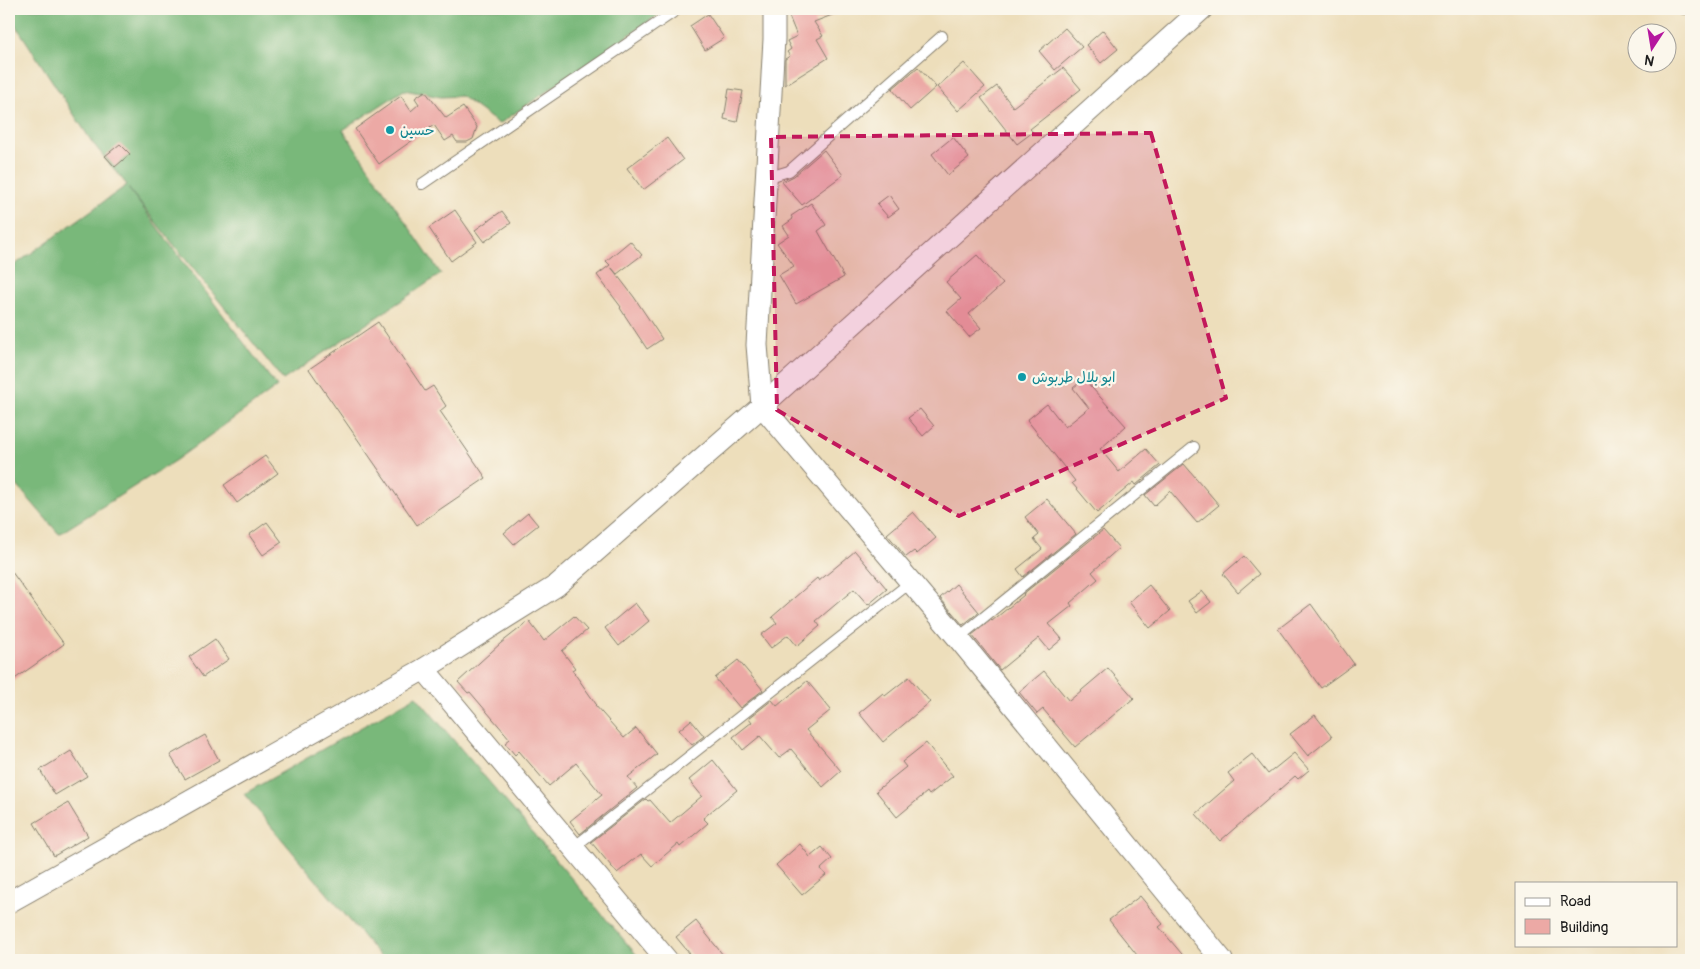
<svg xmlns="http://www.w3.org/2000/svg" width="1700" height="969" font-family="Pangolin,'Playpen Sans Arabic',sans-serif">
	<rect width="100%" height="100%" fill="#fbf7ec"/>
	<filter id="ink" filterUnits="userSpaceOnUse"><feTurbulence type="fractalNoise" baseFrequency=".02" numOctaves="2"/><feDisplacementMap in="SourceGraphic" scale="10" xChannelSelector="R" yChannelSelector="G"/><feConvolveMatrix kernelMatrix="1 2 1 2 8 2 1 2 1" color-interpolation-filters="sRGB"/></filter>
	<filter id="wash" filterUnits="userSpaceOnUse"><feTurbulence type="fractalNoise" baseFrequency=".0096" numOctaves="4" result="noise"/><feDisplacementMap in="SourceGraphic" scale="20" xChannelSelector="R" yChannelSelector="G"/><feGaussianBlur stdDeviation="1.12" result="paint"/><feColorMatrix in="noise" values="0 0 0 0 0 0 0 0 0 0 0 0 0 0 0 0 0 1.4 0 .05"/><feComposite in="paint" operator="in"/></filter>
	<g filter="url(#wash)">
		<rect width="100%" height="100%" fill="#eddebb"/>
		<!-- forest -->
		<g fill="#79b87a" stroke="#4a6a4b">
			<path d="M9,9H667L499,124L461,96L441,97L404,90L343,130L441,274L283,380L128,188L277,387L176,460L59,534L9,476V269L127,185L92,142L9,15Z"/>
			<path d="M416,696L641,960H383L244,794Z"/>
		</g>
		<g id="blocks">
			<!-- building -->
			<g fill="#eca9a5">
				<path d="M786,9L845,10L814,22L823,36L817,39L828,58L785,85V59L790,56L787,52L791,49L787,41L797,36Z"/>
				<path d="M708,14L724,38L705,50L690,26Z"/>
				<path d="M1065,28L1082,47L1055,70L1039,51Z"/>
				<path d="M1103,30L1118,49L1101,63L1086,45Z"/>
				<path d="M964,63L985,87L958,111L937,87Z"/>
				<path d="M918,67L936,87L910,110L892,89Z"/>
				<path d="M1063,68L1081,89L1030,129L1033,132L1017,144L981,98L997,86L1013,107Z"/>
				<path d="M729,89L743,91L737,122L724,119Z"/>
				<path d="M425,91L446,118L463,107L477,127L473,139L467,142H457L453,136L445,141L434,125L379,164L355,129L401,96L411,111L419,104L415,98Z"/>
				<path d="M953,137L969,158L948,175L932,154Z"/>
				<path d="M667,138L683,160L643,190L627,168Z"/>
				<path d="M120,144L130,154L115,167L105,156Z"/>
				<path d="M824,150L843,175L802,205L782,182L794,176Z"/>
				<path d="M889,195L899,209L888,217L877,204Z"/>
				<path d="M811,203L826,225L818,231L844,277L796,304L779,275L794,266L777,243L789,235L783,226L793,219L791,216Z"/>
				<path d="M455,210L477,242L451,261L429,228Z"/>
				<path d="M502,211L511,223L484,242L475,230Z"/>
				<path d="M630,241L642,255L617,274L611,267L634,297L662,339L647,349L620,308L621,307L597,275L610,265L606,261Z"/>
				<path d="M977,255L1003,284L969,314L981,328L969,337L947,311L961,299L946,282Z"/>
				<path d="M378,322L425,391L433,386L446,406L440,411L486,478L417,525L309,369Z"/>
				<path d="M1084,379L1126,426L1100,449L1119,472L1146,449L1160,465L1136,485L1134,482L1097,513L1072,483L1075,481L1027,420L1047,404L1065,427L1089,408L1073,388Z"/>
				<path d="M920,409L934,426L923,436L908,418Z"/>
				<path d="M265,456L278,473L237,503L224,485Z"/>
				<path d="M1184,464L1219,505L1197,523L1170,491L1154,506L1145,495Z"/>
				<path d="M1047,499L1076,534L1023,577L1017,569L1042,549L1034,539L1039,535L1025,517Z"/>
				<path d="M913,512L936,538L917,554L914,551L906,557L887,534Z"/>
				<path d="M528,513L538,525L514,544L504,533Z"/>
				<path d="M267,522L282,542L263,555L249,535Z"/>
				<path d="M1103,530L1119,548L1092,572L1098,579L1070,603L1072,606L1049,624L1062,639L1049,650L1039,638L1000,670L972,635L991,620L992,621L1024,595L1023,594Z"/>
				<path d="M855,551L887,589L868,605L854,589L816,621L820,626L797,646L788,635L771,648L761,635L777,623L772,617L817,578L819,581Z"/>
				<path d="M1244,556L1259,574L1238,592L1223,574Z"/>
				<path d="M9,568L64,644L9,683Z"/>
				<path d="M956,584L979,612L963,625L940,598Z"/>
				<path d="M1149,585L1170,611L1150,628L1129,602Z"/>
				<path d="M1202,591L1211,602L1197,613L1188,601Z"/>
				<path d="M635,603L649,621L619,646L605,628Z"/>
				<path d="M1311,604L1354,664L1321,688L1278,629Z"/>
				<path d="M574,616L587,630L562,651L575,668L572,670L596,704L595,705L624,738L636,728L657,754L628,777L637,788L580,834L570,821L602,795L576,763L549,786L519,751L515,755L505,743L510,739L470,692L468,693L458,682L501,643L529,621L544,641Z"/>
				<path d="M215,639L229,659L203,677L189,657Z"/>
				<path d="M738,660L763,690L740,708L715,678Z"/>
				<path d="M1108,668L1134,698L1075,747L1043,709L1037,714L1019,692L1044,671L1069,701Z"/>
				<path d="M909,677L930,702L883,742L859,713L883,693L885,696Z"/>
				<path d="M807,681L831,710L806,730L841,771L823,787L791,749L779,758L760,736L743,750L733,737L752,722L749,718L772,700L777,706Z"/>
				<path d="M1315,715L1332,737L1308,756L1290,734Z"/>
				<path d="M691,720L704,736L692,745L679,730Z"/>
				<path d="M205,735L219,760L185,779L170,755Z"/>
				<path d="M926,743L953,776L929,795L927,792L897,817L876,791L906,767L902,762Z"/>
				<path d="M71,751L87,776L55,795L40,770Z"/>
				<path d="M1294,753L1309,770L1298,779L1295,776L1220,841L1196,814L1234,781L1228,773L1252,754L1268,774Z"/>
				<path d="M713,760L737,790L703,818L708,823L680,847L678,844L652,866L641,854L617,873L591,842L646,799L648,801L650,800L670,823L702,796L689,780Z"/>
				<path d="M68,803L88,836L54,856L34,823Z"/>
				<path d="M800,844L810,857L822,847L832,859L821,869L826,875L802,895L776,865Z"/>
				<path d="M1140,896L1163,924L1159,927L1187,960H1141L1109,920Z"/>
				<path d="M696,921L727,960H695L676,937Z"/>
			</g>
		</g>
	</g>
	<g filter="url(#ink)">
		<use href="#blocks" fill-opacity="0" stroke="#847d6c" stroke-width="1"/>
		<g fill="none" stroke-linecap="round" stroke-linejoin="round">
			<defs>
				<g id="lane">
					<path d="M1684,9H1686"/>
					<path d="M766,178L789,171L942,36"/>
					<path d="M422,184L678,9"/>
					<path d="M958,638L1194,447"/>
					<path d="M574,847L911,582"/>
				</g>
				<g id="street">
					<path d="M774,9V39L757,345L762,406L958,638L1222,960"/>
					<path d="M424,669L667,960"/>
					<path d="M9,902L424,669L556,586L762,406L1202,9"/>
				</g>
			</defs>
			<!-- lane casing -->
			<use href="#lane" stroke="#847d6c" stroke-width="12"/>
			<!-- street casing -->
			<use href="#street" stroke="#847d6c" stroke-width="23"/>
			<!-- lane -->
			<use href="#lane" stroke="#fff" stroke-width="10"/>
			<!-- street -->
			<use href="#street" stroke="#fff" stroke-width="21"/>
		</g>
	</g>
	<!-- marked area -->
	<path fill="#c2185b" fill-opacity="0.2" stroke="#c2185b" stroke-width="4" stroke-dasharray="10 6" stroke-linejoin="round" d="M1151,133L1226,398L959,516L777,410L771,137Z"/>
	<!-- markers -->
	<g fill="#0f9aa8" stroke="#fbf7ec" stroke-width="2">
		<circle cx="390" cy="130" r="5"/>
		<circle cx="1022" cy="377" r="5"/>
	</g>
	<g text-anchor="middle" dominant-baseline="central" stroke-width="4.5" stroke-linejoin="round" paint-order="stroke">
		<!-- culture labels -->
		<g font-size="14" fill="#0d838f" stroke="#fbf7ec" text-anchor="start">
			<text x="400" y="130">حسين</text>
			<text x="1032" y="377">ابو بلال طربوش</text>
		</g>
	</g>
	<!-- margin -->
	<rect width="1700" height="969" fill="none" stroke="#fbf7ec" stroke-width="30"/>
	<!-- legend -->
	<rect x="1515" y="882" width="162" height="65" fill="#fbf7ec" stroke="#a29f99"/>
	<rect x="1525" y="898" width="25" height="8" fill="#ffffff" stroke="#a29f99"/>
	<text x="1560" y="906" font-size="15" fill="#1c1c1c">Road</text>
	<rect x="1525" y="919" width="25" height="15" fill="#eca9a5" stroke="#a29f99"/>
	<text x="1560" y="932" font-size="15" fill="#1c1c1c">Building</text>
	<!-- north arrow -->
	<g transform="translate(1652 48) rotate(192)"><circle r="24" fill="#fbf7ec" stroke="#a29f99"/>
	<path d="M0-4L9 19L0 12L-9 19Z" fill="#b5179e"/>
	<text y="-8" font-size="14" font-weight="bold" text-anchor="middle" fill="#1c1c1c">N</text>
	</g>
</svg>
